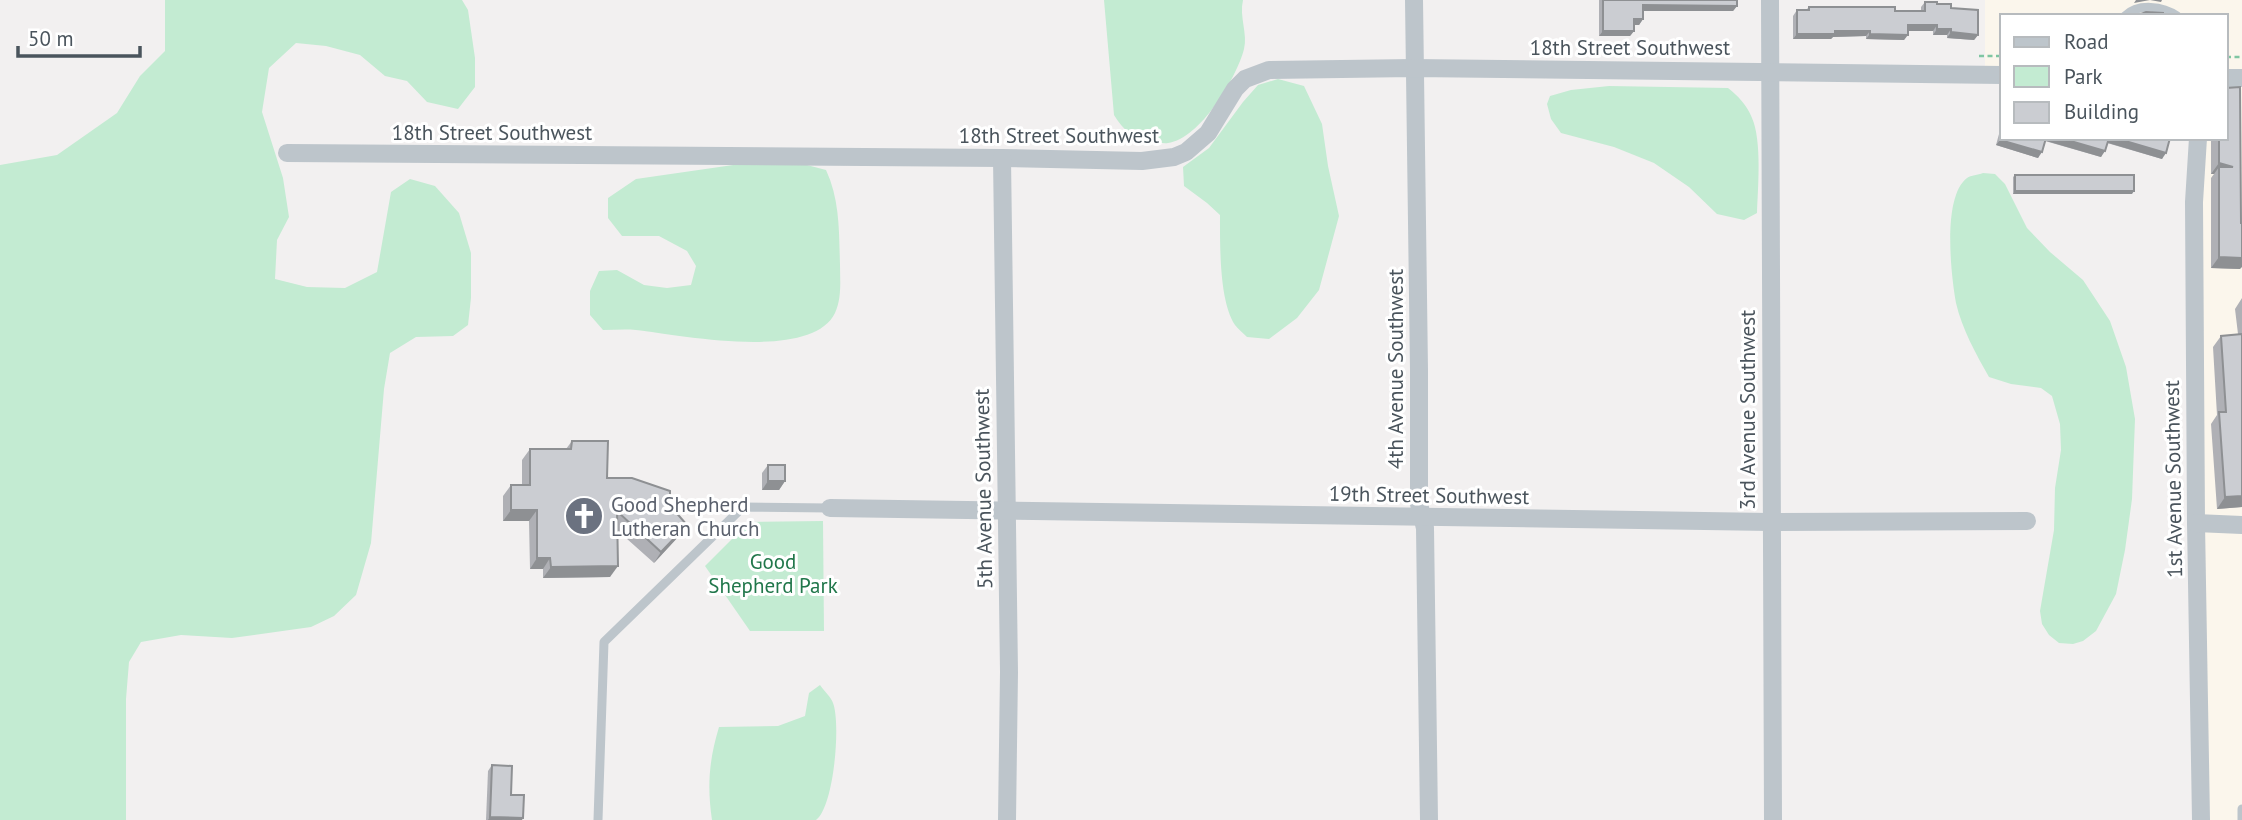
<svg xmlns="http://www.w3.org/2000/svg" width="2242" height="820" font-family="'PT Sans',sans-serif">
	<rect width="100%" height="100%" fill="#f2f0f0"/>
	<!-- commercial -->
	<path fill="#fbf6ec" d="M1985,0H2242V820H2201L2198,138H2226V16H2002V75H1985Z"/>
	<!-- green -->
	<g fill="#c3ebd2">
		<path d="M165,0H462L468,10L475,58V87L458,109L427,102L407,81L385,76L360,55L326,46L296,43L269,68L262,112L283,178L289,217L277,240L275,279L307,287L345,288L377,272L391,192L410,179L435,186L459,213L471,253V298L468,325L453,336L416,337L390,353L384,389L371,543L356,595L334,616L311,627L232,638L181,635L141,642L129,662L126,699V820H0V165L57,155L117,113L140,76L165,51Z"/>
		<path d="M1104,0H1243C1239,17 1248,34 1244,49C1237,77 1200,139 1168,143C1164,144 1157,142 1152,141C1133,139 1123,130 1114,115Z"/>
		<path d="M1278,79L1304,86L1322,124L1328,166L1339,216L1319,290L1297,318L1269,339L1247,337C1243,333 1238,329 1235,325C1219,301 1220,244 1220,215L1207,203L1184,186L1183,167L1209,148L1243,102L1258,85Z"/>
		<path d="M1609,86L1728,88C1738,96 1747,105 1752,118C1762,141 1758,187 1757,213L1744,220L1717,214L1689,187L1654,163L1614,147L1561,133L1551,119L1547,104L1550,96L1571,90Z"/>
		<path d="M747,163L803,164L826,170C840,200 839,232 840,265C840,280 842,298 835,313C811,362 680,335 636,330C625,329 614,330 603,330L590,315V291L599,271L617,270L644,285L667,288L691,285L696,266L687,251L659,236H622L608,218V198L636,179Z"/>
		<path d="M1983,173L1995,174L2005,184L2027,228L2050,252L2083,280L2110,321L2126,367L2135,419L2132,499L2125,550L2116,594L2096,631L2083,641L2073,644L2059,643L2049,635L2042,624L2040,611L2054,530L2055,488L2061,450L2060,424L2052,396L2041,388L2011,384L1989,377C1976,354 1962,329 1956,303C1951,275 1942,197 1967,178C1971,175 1978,175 1983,173Z"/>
		<path d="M823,521L824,631H750L705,566L749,522Z"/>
		<path d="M820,685C824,691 831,697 833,703C841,723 834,807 816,820H712C707,786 709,760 719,727L778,726L805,716L809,693Z"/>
	</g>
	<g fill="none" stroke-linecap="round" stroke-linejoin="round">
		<!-- path -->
		<g stroke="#7fc6a2" stroke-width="2.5" stroke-dasharray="5 3.5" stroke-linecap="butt">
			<path d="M1979,56H2002"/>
			<path d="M2226,57H2242"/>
		</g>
		<!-- service -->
		<g stroke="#bdc5cb" stroke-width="9">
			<path d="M2125,16C2138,3 2163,6 2177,16"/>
			<path d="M598,820L604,642L743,507L830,508"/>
			<path d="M2242,820V809"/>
		</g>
		<!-- minor -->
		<g stroke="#bdc5cb" stroke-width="18">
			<path d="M1414,0L1419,370V504L1425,528L1429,820"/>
			<path d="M1770,0L1773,820"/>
			<path d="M2226,78H2242"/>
			<path d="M2198,138L2194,202L2196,523L2201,820"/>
			<path d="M287,153L1002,158L1142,161L1174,157L1186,152L1208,133L1235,89L1245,79L1269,70L1413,68L2002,75"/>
			<path d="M1002,158L1009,672L1007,820"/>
			<path d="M830,508L1770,522L2027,521"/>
			<path d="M2196,523L2242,525"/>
		</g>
	</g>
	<!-- wall -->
	<g fill="#afb0b5">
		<path d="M1599,0H1737V6L1733,11H1643V19L1639,25H1634V31L1630,36H1599Z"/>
		<path d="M1925,2L1951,8L1978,35L1974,40L1947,38V35H1933V31H1908L1904,40L1866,39V36L1833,37L1831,39H1793V16L1797,10H1806L1809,7L1895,11H1921V7Z"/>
		<path d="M2002,123V138H2170L2162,159L2107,143L2101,157L2045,141L2038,158L1996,145Z"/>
		<path d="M2211,138H2226L2240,269L2211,268V178L2214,174H2211Z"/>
		<path d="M2015,175L2132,194H2013V177Z"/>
		<path d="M2242,298V507L2217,509L2211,424L2217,415L2213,347L2221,336L2238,334L2235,309Z"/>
		<path d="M572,441L607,478L670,501L679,536L654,563L617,530L610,577L543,578V569H530L529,521H503V496L511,485H522V460L530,449H566Z"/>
		<path d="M768,465L785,481L779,490H762V473Z"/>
		<path d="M492,765L511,795L522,820H486L488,771Z"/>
	</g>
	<!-- shaded-wall -->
	<g fill="#8e9093">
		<path d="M2136,0H2162L2161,2L2150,0L2134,3Z"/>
		<path d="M1643,5L1737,6L1733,11H1639Z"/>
		<path d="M1634,19H1643L1639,25H1630Z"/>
		<path d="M1908,25H1937L1933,31H1904Z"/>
		<path d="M1937,29H1951L1947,35H1933Z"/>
		<path d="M1603,31H1634L1630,36H1599Z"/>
		<path d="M1835,31H1870L1866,36L1833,37L1831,39H1793L1797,34Z"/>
		<path d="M1951,32L1978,35L1974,40L1947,38Z"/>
		<path d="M1870,34L1908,35L1904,40L1866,39Z"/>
		<path d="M2045,138H2060L2105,151L2101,157L2043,140Z"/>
		<path d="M2108,138H2115L2166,153L2162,159L2105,142Z"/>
		<path d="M2000,140L2042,152L2038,158L1996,145Z"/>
		<path d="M2219,163L2233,167H2219L2214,174H2211Z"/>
		<path d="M2015,191H2134L2132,194H2013Z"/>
		<path d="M2219,257L2242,258V267L2240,269L2211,268Z"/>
		<path d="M768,481H785L779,490H762Z"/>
		<path d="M2242,496V507L2217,509L2225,497Z"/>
		<path d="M511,510H537L529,521H503Z"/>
		<path d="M687,525L679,536L654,563L661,552Z"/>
		<path d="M537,558H550L543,569H530Z"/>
		<path d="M618,566L610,577L543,578L551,567Z"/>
		<path d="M490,817L523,818L522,820H488Z"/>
	</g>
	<!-- building -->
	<g fill="#cbcdd2" stroke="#8e9093" stroke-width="2">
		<path d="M1603,0H1737V6L1643,5V19H1634V31H1603Z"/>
		<path d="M1925,2H1937V4H1951V8L1978,10V35L1951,32V29H1937V25H1908V35L1870,34V31H1835V34H1797V10H1809V7H1895V11H1925Z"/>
		<path d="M2146,12L2163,13V16H2136Z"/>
		<path d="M2240,87L2241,223H2242V258L2219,257V167H2233L2219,163V138H2226V88Z"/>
		<path d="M2002,131V138H2046L2042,152L2000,140Z"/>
		<path d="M2060,138H2109L2105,151Z"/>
		<path d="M2115,138H2170L2166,153Z"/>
		<rect x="2015" y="175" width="119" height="16"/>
		<path d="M2242,334V496L2225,497L2219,412H2226L2221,336Z"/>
		<path d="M572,441H608L607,478H632L670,491V501L673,509L687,525L661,552L617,511L618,566L551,567L550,558H537V510H511V485H530V449H571Z"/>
		<rect x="768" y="465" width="17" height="16"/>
		<path d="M492,765L512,766L511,795H524L523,818L490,817Z"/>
	</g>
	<!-- icons -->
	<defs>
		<symbol id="church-disc" viewBox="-11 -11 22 22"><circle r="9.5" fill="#6b7280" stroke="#fff"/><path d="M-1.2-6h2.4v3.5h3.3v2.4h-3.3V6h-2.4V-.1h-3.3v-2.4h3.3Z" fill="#fff"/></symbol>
	</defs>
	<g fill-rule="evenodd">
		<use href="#church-disc" x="562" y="494" width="44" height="44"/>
	</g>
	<g text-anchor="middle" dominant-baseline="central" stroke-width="6" stroke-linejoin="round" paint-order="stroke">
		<!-- street labels -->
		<g font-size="21" fill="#4a545c" stroke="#fff">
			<text x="1630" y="47">18th Street Southwest</text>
			<text x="492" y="132">18th Street Southwest</text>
			<text x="1059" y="135">18th Street Southwest</text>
			<text transform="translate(1395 369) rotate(-90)">4th Avenue Southwest</text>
			<text transform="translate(1747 410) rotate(-90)">3rd Avenue Southwest</text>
			<text transform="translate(2173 479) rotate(-91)">1st Avenue Southwest</text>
			<text transform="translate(983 489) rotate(-91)">5th Avenue Southwest</text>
			<text transform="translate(1429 495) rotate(1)">19th Street Southwest</text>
		</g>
		<!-- worship labels -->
		<g font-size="21" fill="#5b616d" stroke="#fff" text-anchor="start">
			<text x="611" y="504">Good Shepherd<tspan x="611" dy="24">Lutheran Church</tspan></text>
		</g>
		<!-- park labels -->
		<g font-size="21" fill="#21774b" stroke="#fff">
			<text x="773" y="561">Good<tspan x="773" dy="24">Shepherd Park</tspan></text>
		</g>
	</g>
	<!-- legend -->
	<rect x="2000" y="14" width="228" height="126" fill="#ffffff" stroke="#b7bbbe" stroke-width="2"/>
	<rect x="2014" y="37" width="35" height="10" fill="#bdc5cb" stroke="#b7bbbe" stroke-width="2"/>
	<text x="2064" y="49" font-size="21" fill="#4a545c">Road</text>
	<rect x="2014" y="66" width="35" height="21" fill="#c3ebd2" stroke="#b7bbbe" stroke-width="2"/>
	<text x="2064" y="84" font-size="21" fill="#4a545c">Park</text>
	<rect x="2014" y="102" width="35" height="21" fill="#cbcdd2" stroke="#b7bbbe" stroke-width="2"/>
	<text x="2064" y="119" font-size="21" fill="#4a545c">Building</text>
	<!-- scale -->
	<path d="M18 46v10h122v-10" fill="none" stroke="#4a545c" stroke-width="3.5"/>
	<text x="28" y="46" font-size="21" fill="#4a545c" stroke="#ffffff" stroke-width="5" paint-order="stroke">50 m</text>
</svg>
